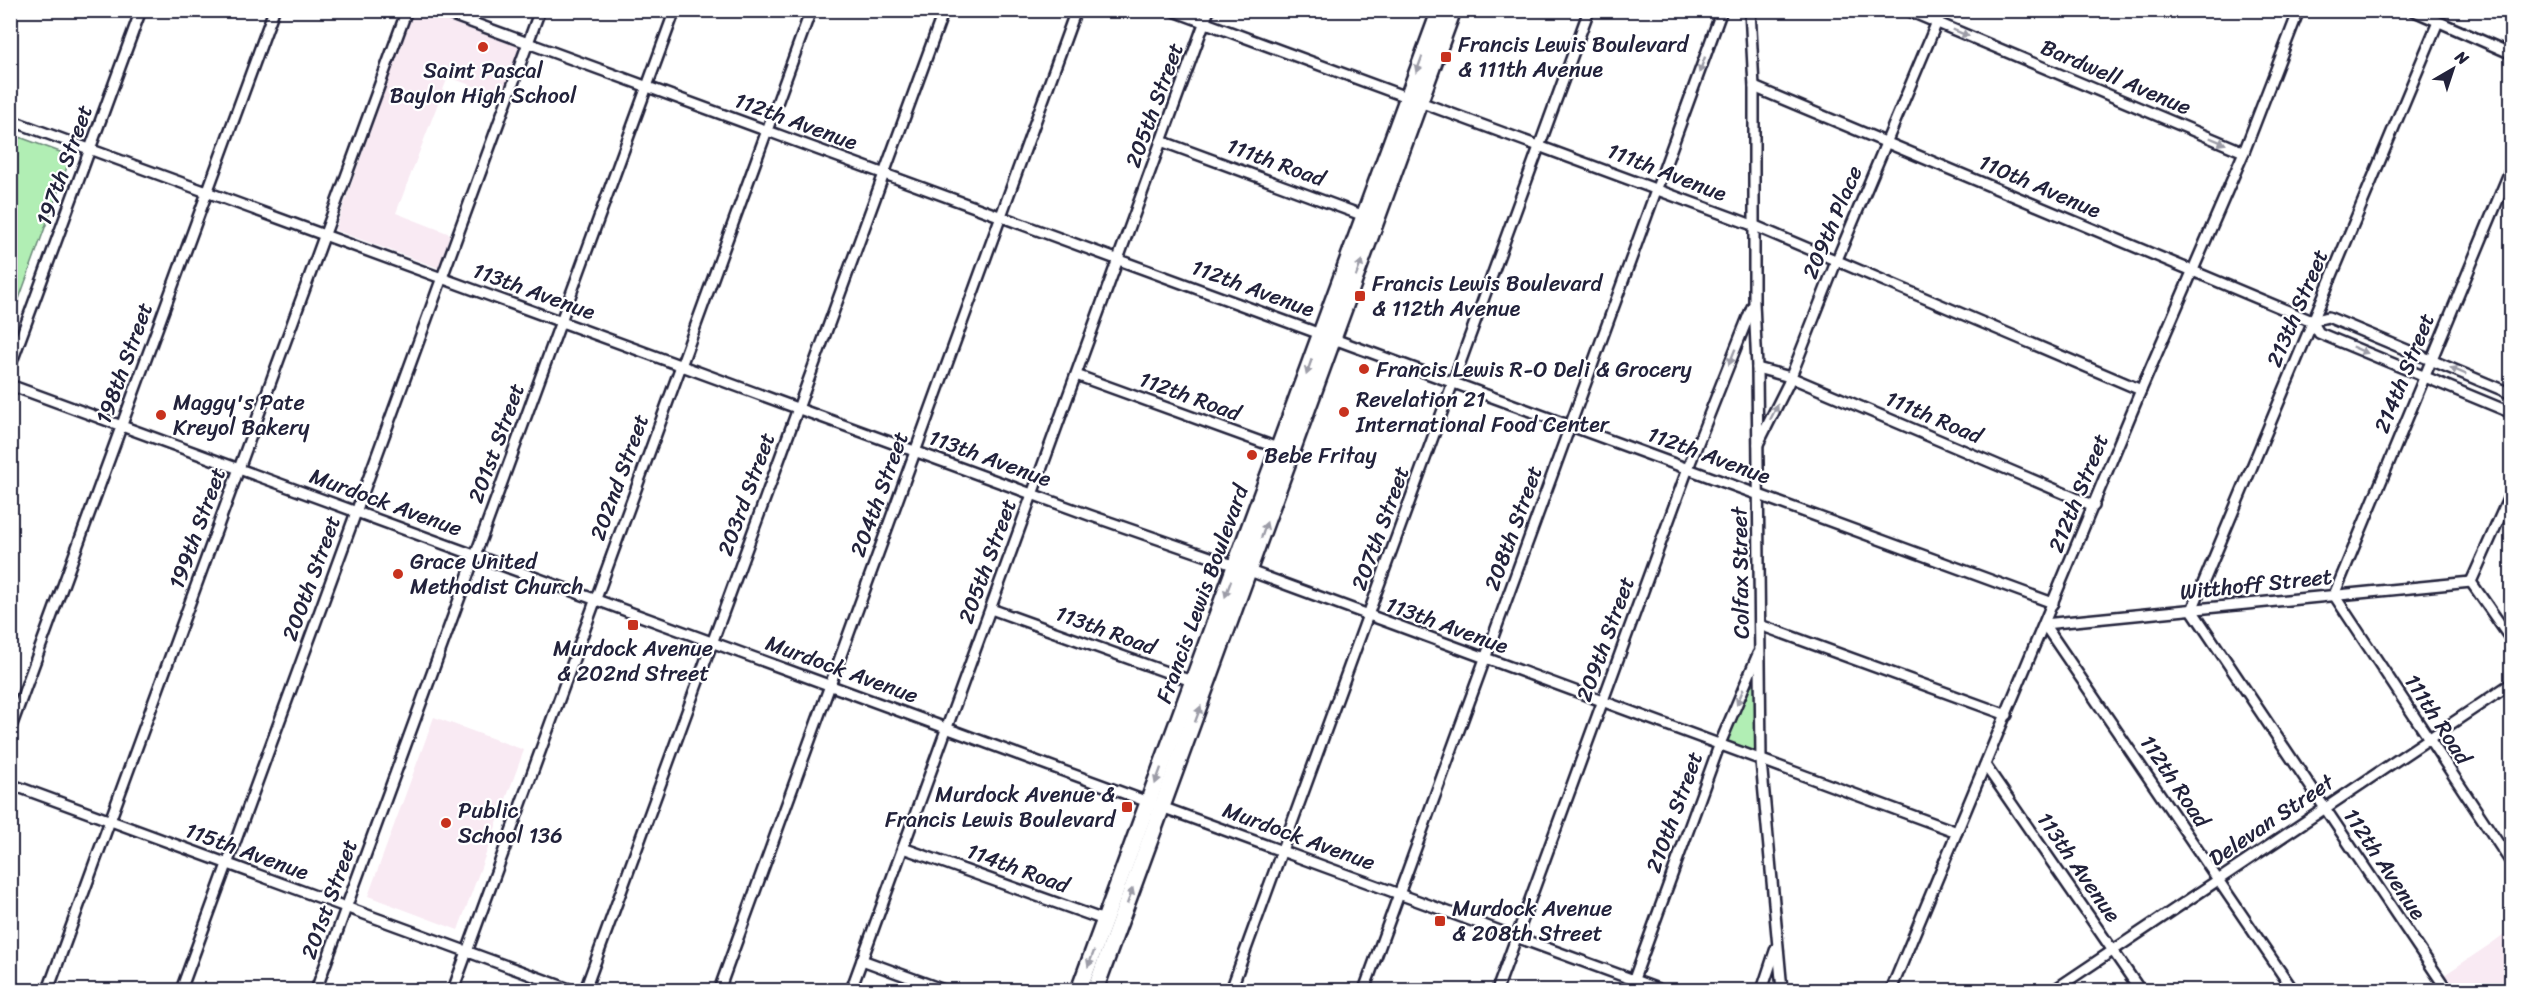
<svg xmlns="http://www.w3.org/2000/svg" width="2522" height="1001" font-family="Sriracha,sans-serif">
	<rect width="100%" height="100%" fill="#fff"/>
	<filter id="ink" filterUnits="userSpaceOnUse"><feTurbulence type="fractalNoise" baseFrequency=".0167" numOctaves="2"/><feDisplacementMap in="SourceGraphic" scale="12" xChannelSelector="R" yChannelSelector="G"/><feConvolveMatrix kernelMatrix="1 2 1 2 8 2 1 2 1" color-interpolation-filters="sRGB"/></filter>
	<g filter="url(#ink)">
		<!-- built -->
		<g fill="#f9eaf3">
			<path d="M413,11H420L519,47L502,96L448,77L396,213L450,234L439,268L335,230Z"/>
			<path d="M434,717L524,750L458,930L368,896Z"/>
			<path d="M2511,929V990H2422L2492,943Z"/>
		</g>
		<!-- green -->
		<g fill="#b1eeb4" stroke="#6a8878" stroke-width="1.5">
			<path d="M11,134L71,156L11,321L10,134Z"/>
			<path d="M1755,670L1759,759L1723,745Z"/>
		</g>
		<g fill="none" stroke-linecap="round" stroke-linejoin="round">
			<defs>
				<g id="minor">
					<path d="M438,10L2053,603"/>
					<path d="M1171,10L1755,226L2141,390"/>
					<path d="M1750,10L1754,87V302L1757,368L1761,761L1782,990"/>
					<path d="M1907,10L2244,152"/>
					<path d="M2412,10L2512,54"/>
					<path d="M2438,22L2192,610L2447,990"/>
					<path d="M1754,87L2312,321L2319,333L2512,413"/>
					<path d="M10,120L1089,515L1236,566L1957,832"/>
					<path d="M1161,141L1367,217"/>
					<path d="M2512,166L2334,595L2512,864"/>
					<path d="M2312,321L2328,317L2512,394"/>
					<path d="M10,367L141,10"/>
					<path d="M1757,368L1790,377L2094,506"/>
					<path d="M1076,375L1283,450"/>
					<path d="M10,385L1661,990"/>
					<path d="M1758,444L1788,384L1836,262L1942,10"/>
					<path d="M2471,582L2512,490"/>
					<path d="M2471,582L2512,641"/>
					<path d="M991,609L1197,683"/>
					<path d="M1760,625L2007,715"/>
					<path d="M10,730L274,10"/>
					<path d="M1985,765L2140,990"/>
					<path d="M10,784L572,990"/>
					<path d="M903,848L1107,921"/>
					<path d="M862,960L944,990"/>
					<path d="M48,990L407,10"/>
					<path d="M181,990L540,10"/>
					<path d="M316,990L675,10"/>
					<path d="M453,990L811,10"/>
					<path d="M585,990L944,10"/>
					<path d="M719,990L1076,10"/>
					<path d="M851,990L1209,10"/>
					<path d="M1231,990L1589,10"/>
					<path d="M1364,990L1722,10"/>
					<path d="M1497,990L1688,468L1752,307"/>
					<path d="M1630,990L1719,746L1758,654"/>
					<path d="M1762,990L1776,948"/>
					<path d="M1891,990L2141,390L2244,152L2299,10"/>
					<path d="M2054,990L2512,683"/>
					<path d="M2293,990L2044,624L2471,582"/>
				</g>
				<g id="primary">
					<path d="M1079,990L1440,10"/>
					<path d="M1095,990L1453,10"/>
				</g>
			</defs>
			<!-- minor casing -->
			<use href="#minor" stroke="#22223b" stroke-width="14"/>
			<!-- primary casing -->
			<use href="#primary" stroke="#22223b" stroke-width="20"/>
			<!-- minor -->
			<use href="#minor" stroke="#fff" stroke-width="9"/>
			<!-- primary -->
			<use href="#primary" stroke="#fff" stroke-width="15"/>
		</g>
		<!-- one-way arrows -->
		<defs><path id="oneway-solid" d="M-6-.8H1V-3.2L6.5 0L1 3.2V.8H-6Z" transform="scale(1.5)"/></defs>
		<g fill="#9c9ca7">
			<use href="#oneway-solid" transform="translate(1961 33) rotate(23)"/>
			<use href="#oneway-solid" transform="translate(1419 65) rotate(110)"/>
			<use href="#oneway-solid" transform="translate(1702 65) rotate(110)"/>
			<use href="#oneway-solid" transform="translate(2218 141) rotate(23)"/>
			<use href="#oneway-solid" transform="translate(1359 268) rotate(-70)"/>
			<use href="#oneway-solid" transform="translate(2360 350) rotate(23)"/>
			<use href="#oneway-solid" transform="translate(1732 357) rotate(112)"/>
			<use href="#oneway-solid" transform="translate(1309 367) rotate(109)"/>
			<use href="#oneway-solid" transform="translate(2458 371) rotate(-157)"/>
			<use href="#oneway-solid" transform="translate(1774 412) rotate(-64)"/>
			<use href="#oneway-solid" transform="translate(1264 530) rotate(-71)"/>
			<use href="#oneway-solid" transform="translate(1228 589) rotate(110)"/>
			<use href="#oneway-solid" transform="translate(1740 697) rotate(113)"/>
			<use href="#oneway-solid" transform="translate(1198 714) rotate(-70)"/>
			<use href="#oneway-solid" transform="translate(1158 776) rotate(110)"/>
			<use href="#oneway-solid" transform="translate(1130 896) rotate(-70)"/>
			<use href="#oneway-solid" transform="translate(1091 959) rotate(111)"/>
		</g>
	</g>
	<!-- markers -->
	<g fill="#c8321e" stroke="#fff" stroke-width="2">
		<circle cx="483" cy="47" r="6"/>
		<rect x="1440" y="51" width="12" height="12" rx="3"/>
		<rect x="1354" y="290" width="12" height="12" rx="3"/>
		<circle cx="1364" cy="369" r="6"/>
		<circle cx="1344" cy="412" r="6"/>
		<circle cx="161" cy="415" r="6"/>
		<circle cx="1252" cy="455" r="6"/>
		<circle cx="398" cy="574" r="6"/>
		<rect x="627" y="619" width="12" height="12" rx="3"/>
		<rect x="1121" y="801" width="12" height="12" rx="3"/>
		<circle cx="446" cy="823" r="6"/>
		<rect x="1434" y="915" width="12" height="12" rx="3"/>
	</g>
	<g text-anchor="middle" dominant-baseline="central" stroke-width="4.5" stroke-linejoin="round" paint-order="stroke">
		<!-- poi labels -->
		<g font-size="22" fill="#22223b" stroke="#fff" text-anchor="start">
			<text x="1458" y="44">Francis Lewis Boulevard<tspan x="1458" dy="25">&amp; 111th Avenue</tspan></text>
			<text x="483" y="70" text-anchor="middle">Saint Pascal<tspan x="483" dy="25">Baylon High School</tspan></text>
			<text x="1372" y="283">Francis Lewis Boulevard<tspan x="1372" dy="25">&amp; 112th Avenue</tspan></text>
			<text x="1376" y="369">Francis Lewis R-O Deli &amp; Grocery</text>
			<text x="1356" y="399">Revelation 21<tspan x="1356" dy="25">International Food Center</tspan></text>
			<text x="173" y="402">Maggy's Pate<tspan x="173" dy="25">Kreyol Bakery</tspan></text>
			<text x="1264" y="455">Bebe Fritay</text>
			<text x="410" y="561">Grace United<tspan x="410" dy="25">Methodist Church</tspan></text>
			<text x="633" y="648" text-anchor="middle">Murdock Avenue<tspan x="633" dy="25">&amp; 202nd Street</tspan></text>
			<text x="1115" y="794" text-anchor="end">Murdock Avenue &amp;<tspan x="1115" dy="25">Francis Lewis Boulevard</tspan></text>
			<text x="458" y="810">Public<tspan x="458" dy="25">School 136</tspan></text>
			<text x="1452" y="908">Murdock Avenue<tspan x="1452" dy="25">&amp; 208th Street</tspan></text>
		</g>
		<!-- street labels -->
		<g font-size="22" fill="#22223b" stroke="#fff">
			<text transform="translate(2116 77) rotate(23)">Bardwell Avenue</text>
			<text transform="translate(1154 105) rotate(-70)">205th Street</text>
			<text transform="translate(796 121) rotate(20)">112th Avenue</text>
			<text transform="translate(1276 162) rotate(20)">111th Road</text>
			<text transform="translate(64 165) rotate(-70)">197th Street</text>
			<text transform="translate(1667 172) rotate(21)">111th Avenue</text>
			<text transform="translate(2040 186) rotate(23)">110th Avenue</text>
			<text transform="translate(1832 222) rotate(-67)">209th Place</text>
			<text transform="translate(1253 288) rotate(20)">112th Avenue</text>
			<text transform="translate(534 291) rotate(20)">113th Avenue</text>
			<text transform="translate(2297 308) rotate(-67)">213th Street</text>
			<text transform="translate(124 363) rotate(-70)">198th Street</text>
			<text transform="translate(2404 373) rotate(-68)">214th Street</text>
			<text transform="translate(1190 396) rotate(20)">112th Road</text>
			<text transform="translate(1934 417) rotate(23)">111th Road</text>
			<text transform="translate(496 443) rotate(-70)">201st Street</text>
			<text transform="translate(1709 455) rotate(20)">112th Avenue</text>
			<text transform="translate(990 458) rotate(20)">113th Avenue</text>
			<text transform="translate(619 477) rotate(-70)">202nd Street</text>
			<text transform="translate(2078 493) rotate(-68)">212th Street</text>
			<text transform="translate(746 494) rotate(-70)">203rd Street</text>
			<text transform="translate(879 494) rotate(-70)">204th Street</text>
			<text transform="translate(386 502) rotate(20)">Murdock Avenue</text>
			<text transform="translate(197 528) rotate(-70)">199th Street</text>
			<text transform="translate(1380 528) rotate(-70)">207th Street</text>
			<text transform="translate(1513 528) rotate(-70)">208th Street</text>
			<text transform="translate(987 561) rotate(-70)">205th Street</text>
			<text transform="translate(1740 573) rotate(-91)">Colfax Street</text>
			<text transform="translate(311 578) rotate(-70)">200th Street</text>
			<text transform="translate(2256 584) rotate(-6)">Witthoff Street</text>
			<text transform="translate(1202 594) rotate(-70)">Francis Lewis Boulevard</text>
			<text transform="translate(1447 625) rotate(20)">113th Avenue</text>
			<text transform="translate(1106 630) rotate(20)">113th Road</text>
			<text transform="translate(1605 639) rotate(-70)">209th Street</text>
			<text transform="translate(842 669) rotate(20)">Murdock Avenue</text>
			<text transform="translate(2438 719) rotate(57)">111th Road</text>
			<text transform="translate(2175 781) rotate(56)">112th Road</text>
			<text transform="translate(1674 812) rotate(-70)">210th Street</text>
			<text transform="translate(2271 820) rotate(-34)">Delevan Street</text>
			<text transform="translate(1299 836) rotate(20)">Murdock Avenue</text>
			<text transform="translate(247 851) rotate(20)">115th Avenue</text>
			<text transform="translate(2385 864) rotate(56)">112th Avenue</text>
			<text transform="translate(2079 867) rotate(55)">113th Avenue</text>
			<text transform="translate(1018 868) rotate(20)">114th Road</text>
			<text transform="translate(329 899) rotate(-70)">201st Street</text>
		</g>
	</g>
	<!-- margin -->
	<rect width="2522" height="1001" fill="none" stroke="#fff" stroke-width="36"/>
	<rect x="18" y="18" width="2486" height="965" fill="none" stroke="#22223b" stroke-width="2" filter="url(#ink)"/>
	<!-- north arrow -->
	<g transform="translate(2453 69) rotate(39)" stroke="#ffffff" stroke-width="4.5" paint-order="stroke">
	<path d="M0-4.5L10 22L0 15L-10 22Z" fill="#22223b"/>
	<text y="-9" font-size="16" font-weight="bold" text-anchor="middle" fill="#22223b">N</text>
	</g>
</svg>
